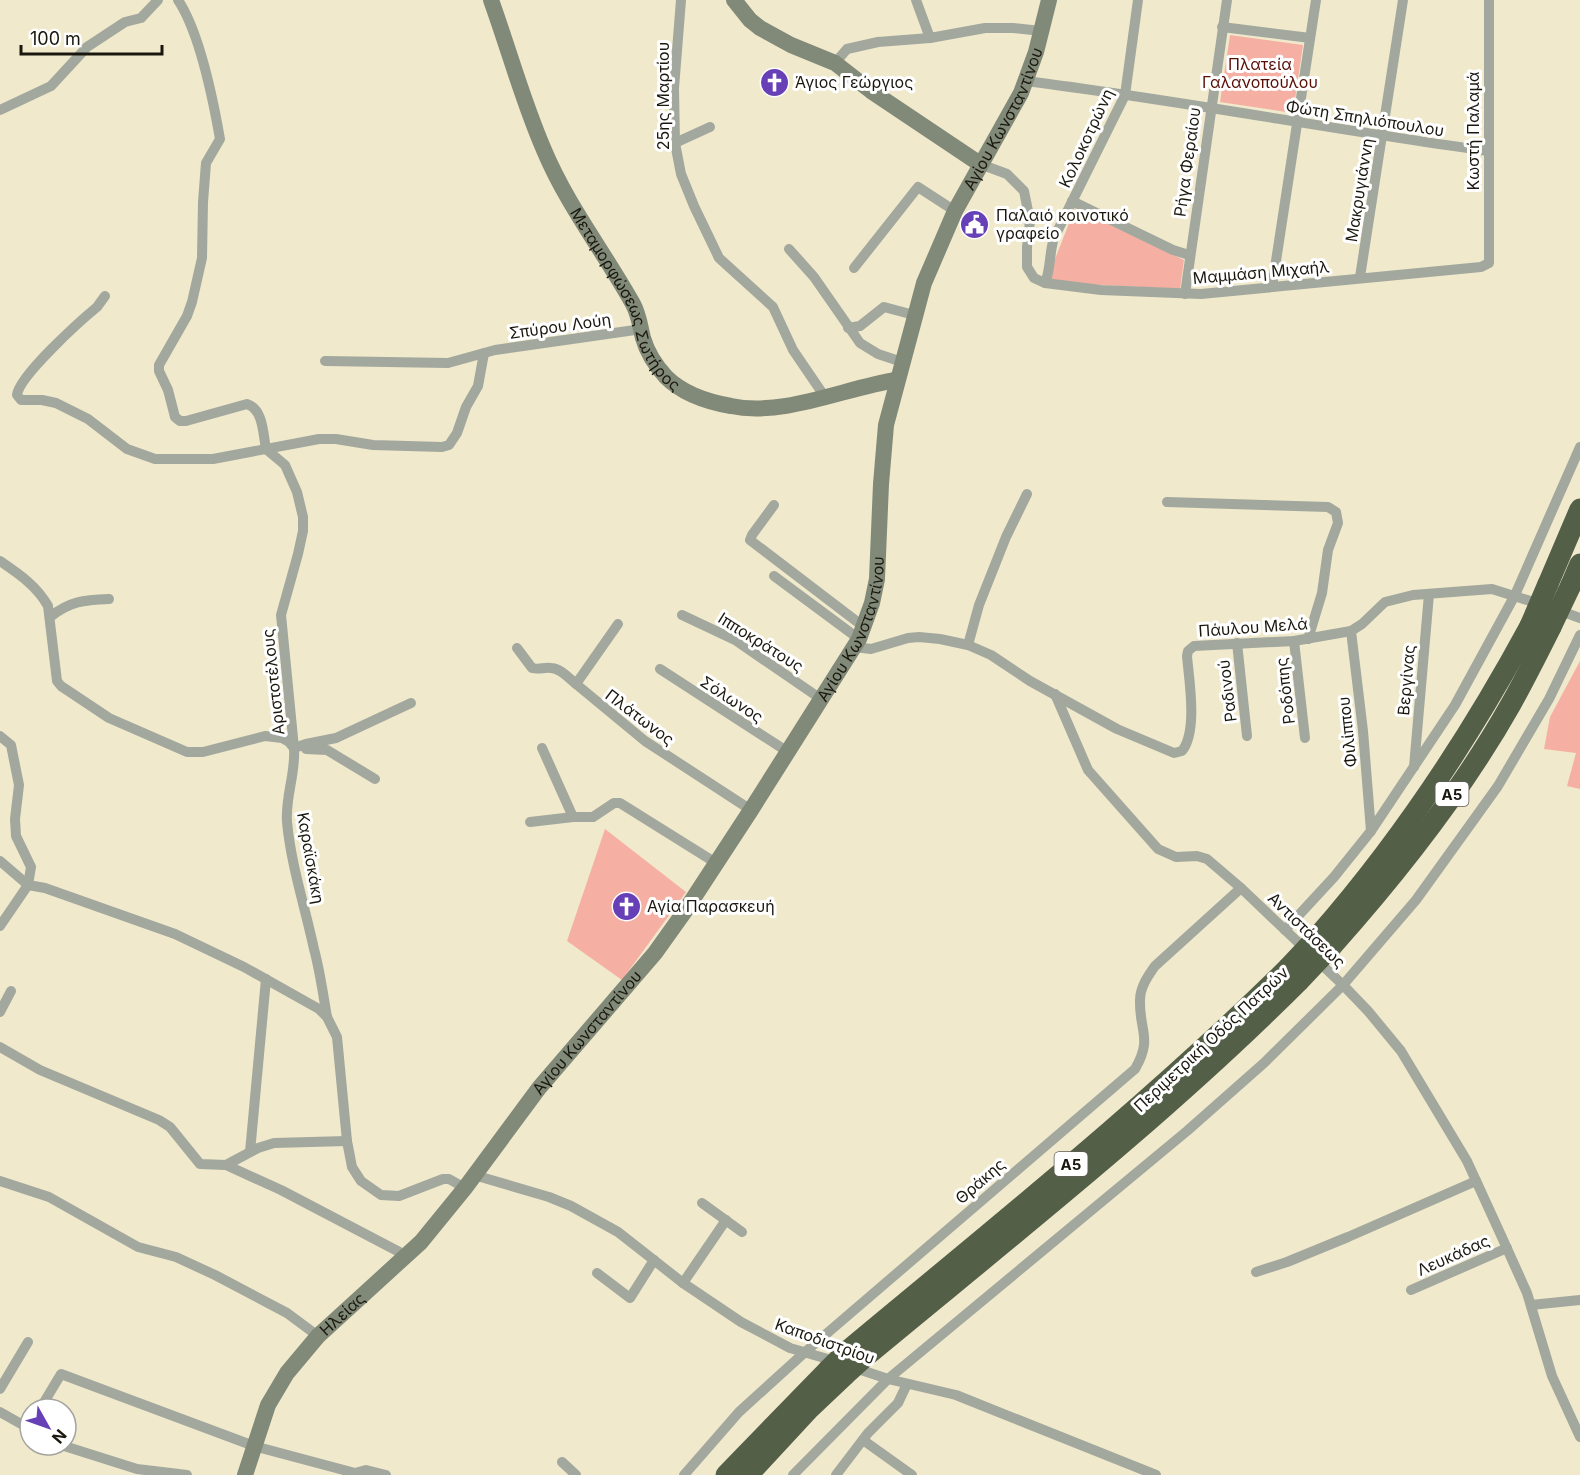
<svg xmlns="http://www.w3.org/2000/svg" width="1580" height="1475" font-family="Inter,sans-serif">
	<rect width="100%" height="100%" fill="#f0e9cc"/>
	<!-- green -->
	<g fill="#f5b0a3">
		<path d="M1230,35L1303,45L1293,113L1220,102Z"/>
		<path d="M1075,208L1184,260L1180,289L1046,282Z"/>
		<path d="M1580,661V789L1567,786L1576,753L1544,749L1550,717Z"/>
		<path d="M605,829L686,892L622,980L567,941Z"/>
	</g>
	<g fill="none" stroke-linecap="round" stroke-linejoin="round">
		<!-- street -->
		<g stroke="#a2a89d" stroke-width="10">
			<path d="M178,0C200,33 213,99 220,139L206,163L203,202L202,258L192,302L187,316L159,365V371L168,390L175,417L180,421H186L247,404C263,409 263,433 266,449"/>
			<path d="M681,0L674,88L675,143L681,174L694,206L719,258L773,307L793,350L825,397"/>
			<path d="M916,0L930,38"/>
			<path d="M1222,27L1310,38"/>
			<path d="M835,63L847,49L878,42L930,38L985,28H1013L1041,31"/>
			<path d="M1025,81C1180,100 1333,130 1488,151"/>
			<path d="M0,110L51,86L87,47L125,22L141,18L158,0"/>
			<path d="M675,143L710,127"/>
			<path d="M980,164L1007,174L1024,191L1030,221L1027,247V267L1034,278L1045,283L1101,290L1201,294L1481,267L1489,263V0"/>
			<path d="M1072,201L1173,250L1189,255"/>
			<path d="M789,249L814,277L860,343L878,354L902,362"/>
			<path d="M854,268L918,187L955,211"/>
			<path d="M1360,277L1403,0"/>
			<path d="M1045,283C1051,269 1049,253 1054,238L1125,95L1138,0"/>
			<path d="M1272,287L1316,0"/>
			<path d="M1185,294L1227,0"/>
			<path d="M105,296L97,307C80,321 19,376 17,395L21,400H42L56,403L88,419L127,449L155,459H213L319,439H336L373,445L442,447L449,445L457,433L466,407L478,386L484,353"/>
			<path d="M848,328L860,326L884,307L914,315"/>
			<path d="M325,361L448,363L495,350L642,329"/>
			<path d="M266,449L285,465L297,492L303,517V531L298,554L281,615L294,748"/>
			<path d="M1167,502L1328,507L1336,512L1338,523L1328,550L1322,593L1308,639"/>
			<path d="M774,505L752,535L750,540L864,627"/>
			<path d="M0,561C19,574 37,586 48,606L57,681L61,686L109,718L187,752H203L265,736L282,738L289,742L294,748C296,773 285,797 287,822C291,865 305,907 314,949C320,971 323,994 327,1017"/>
			<path d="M774,576L859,639"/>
			<path d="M1558,610L1580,618"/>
			<path d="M682,615L735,640L821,699"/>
			<path d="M50,617C70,601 84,600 109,599"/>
			<path d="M618,624L576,684L645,741L751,810"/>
			<path d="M1351,631L1363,731L1371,831"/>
			<path d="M1294,641L1305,738"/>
			<path d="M1237,643L1247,736"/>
			<path d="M968,645L979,605L1006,537L1027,494"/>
			<path d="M854,647L871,649L908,638L919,637L940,639L968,645L991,655L1030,681L1117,729L1174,753L1182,751C1198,731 1189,680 1187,656L1188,651L1194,646L1294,641L1351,631L1362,624L1385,602L1413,595L1492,589L1543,605"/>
			<path d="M517,648L532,668C539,670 544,667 551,668C560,668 569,678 576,684"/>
			<path d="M660,669L788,752"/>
			<path d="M1055,694L1088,770L1158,849L1176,857L1197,856L1207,859L1241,888L1343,985L1368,1011L1401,1051L1467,1161L1500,1233L1527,1293L1552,1376L1580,1437"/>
			<path d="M0,736L11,745L19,785L15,819L16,836L31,867L28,885L0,926"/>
			<path d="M294,748L306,744L336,738L411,703"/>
			<path d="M542,748L573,817H593L614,803H620L716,863"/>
			<path d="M306,749L327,750L375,779"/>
			<path d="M1414,767L1429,594"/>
			<path d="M530,822L573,817"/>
			<path d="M0,861L28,885L45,888L175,934L244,967L319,1009L327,1017L337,1037L347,1141L352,1167L361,1181L381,1195L399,1196L443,1179H449L465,1188"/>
			<path d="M1285,930L1334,877L1371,831L1455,705L1515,595L1580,447"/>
			<path d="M0,1012L11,991"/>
			<path d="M0,1047L40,1070L159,1120L170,1127L200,1164L226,1165L281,1190L407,1256"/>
			<path d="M250,1152L266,979"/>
			<path d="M226,1165L258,1148L274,1143L347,1141"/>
			<path d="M474,1175L549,1197L571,1206L618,1232L683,1283L741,1322L790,1348L838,1362"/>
			<path d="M0,1181L49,1197L138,1247L176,1257L215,1275L287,1313L318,1336"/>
			<path d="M702,1203L742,1232"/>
			<path d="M1256,1272L1287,1262L1348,1237L1476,1181"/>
			<path d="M597,1273L630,1298L654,1260"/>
			<path d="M683,1283L726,1220"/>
			<path d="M1411,1290L1507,1248"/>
			<path d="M1531,1305L1580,1300"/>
			<path d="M852,1367L888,1379L956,1395L1156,1475"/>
			<path d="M0,1389L28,1342"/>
			<path d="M40,1409L61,1374L254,1446L355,1473L366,1470L386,1475"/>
			<path d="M0,1412L30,1429"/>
			<path d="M863,1440L912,1475"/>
			<path d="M61,1445L137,1469L187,1475"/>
			<path d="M562,1462L576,1475"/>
			<path d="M684,1475L739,1412L804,1353L1135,1069C1153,1038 1139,1031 1140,1000C1140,987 1148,976 1155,966L1241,888"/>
			<path d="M793,1475L888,1379L1187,1131L1264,1063L1343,985L1416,900L1498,786L1549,699L1580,635"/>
			<path d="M836,1475L868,1433L898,1403L907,1384"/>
		</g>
		<!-- secondary -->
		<g stroke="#818978" stroke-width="16">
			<path id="s1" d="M491,0C509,50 523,102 544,150C567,205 604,252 633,304C639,315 640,326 643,338C647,352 656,366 666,377C683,394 708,402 731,406C783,417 845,388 896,380"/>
			<path d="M734,0L750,20L760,28L791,45L835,63L871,91L980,164"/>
			<path id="s2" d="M245,1475L268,1405L287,1373L318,1336L421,1242L465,1188L539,1088L655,953L685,911L751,810L859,639L872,603L877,579L881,484L886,425L924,283L955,211L1021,93L1036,52L1049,0"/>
		</g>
		<!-- highway -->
		<g stroke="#545f48" stroke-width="21">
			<path d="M1548,584L1580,509"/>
			<path d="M1571,585L1580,564"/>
			<path d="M1319,935C1402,840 1470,737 1530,626"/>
			<path d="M1332,946C1398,872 1462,791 1511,704C1525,679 1538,653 1551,627"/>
			<path d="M846,1352C996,1227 1149,1105 1288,968"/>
			<path d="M865,1357C1012,1235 1164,1116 1299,981"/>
			<path d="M726,1475L828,1370"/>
			<path d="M748,1475L809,1409L845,1375"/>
		</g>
		<!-- highway-bridge -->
		<g stroke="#545f48" stroke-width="21">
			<path d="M1530,626L1548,584"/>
			<path d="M1551,627L1571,585"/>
			<path d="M1288,968L1319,935"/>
			<path d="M1299,981L1332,946"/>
			<path d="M828,1370L846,1352"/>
			<path d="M845,1375L865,1357"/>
		</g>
	</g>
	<!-- icons -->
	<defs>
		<symbol id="church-disc" viewBox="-11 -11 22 22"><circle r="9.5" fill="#6740b8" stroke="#fff"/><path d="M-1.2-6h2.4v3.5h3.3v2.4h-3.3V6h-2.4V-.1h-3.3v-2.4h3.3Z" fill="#fff"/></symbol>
		<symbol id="civic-disc" viewBox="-11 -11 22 22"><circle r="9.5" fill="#6740b8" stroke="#fff"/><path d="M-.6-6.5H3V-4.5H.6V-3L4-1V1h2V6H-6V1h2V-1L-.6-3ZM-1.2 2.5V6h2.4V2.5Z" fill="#fff"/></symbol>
	</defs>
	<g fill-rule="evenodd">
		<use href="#church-disc" x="758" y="66" width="33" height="33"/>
		<use href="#civic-disc" x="958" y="208" width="33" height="33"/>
		<use href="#church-disc" x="610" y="890" width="33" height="33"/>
	</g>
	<g text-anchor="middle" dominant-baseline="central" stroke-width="6" stroke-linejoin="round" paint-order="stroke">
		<!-- shield labels -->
		<g fill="#fff" stroke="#5f5d56" stroke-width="1.5">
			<rect x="1435.5" y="782" width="33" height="24" rx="4.5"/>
			<rect x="1054.5" y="1152" width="33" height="24" rx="4.5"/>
		</g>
		<g font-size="15" font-weight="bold" fill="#1a180e">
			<text x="1452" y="794">Α5</text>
			<text x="1071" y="1164">Α5</text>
		</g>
		<!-- park labels -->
		<g font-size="16" fill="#580e05" stroke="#fff">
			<text x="1260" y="64">Πλατεία<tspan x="1260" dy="18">Γαλανοπούλου</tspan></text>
		</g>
		<!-- poi labels -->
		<g font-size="16" fill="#1a180e" stroke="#fff" text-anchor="start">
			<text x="795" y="82">Άγιος Γεώργιος</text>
			<text x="996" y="215">Παλαιό κοινοτικό<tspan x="996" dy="18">γραφείο</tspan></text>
			<text x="647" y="906">Αγία Παρασκευή</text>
		</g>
		<!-- street labels -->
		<g font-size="16" fill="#1a180e" stroke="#fff">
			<text transform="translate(663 96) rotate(-90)">25ης Μαρτίου</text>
			<text stroke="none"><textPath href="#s2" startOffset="1592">Αγίου Κωνσταντίνου</textPath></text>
			<text transform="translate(1365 118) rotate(9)">Φώτη Σπηλιόπουλου</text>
			<text transform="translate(1473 131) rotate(-90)">Κωστή Παλαμά</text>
			<text transform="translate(1086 138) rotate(-65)">Κολοκοτρώνη</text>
			<text transform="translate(1187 162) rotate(-82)">Ρήγα Φεραίου</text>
			<text transform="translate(1359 190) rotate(-81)">Μακρυγιάννη</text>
			<text transform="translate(1261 272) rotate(-5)">Μαμμάση Μιχαήλ</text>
			<text stroke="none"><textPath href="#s1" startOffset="330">Μεταμορφώσεως Σωτήρος</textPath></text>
			<text transform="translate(560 326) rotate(-8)">Σπύρου Λούη</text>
			<text stroke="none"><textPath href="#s2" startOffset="1052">Αγίου Κωνσταντίνου</textPath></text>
			<text transform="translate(1253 627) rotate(-4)">Πάυλου Μελά</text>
			<text transform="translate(761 642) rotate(32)">Ιπποκράτους</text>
			<text transform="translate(1406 680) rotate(-85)">Βεργίνας</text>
			<text transform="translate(273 682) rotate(-96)">Αριστοτέλους</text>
			<text transform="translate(1227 691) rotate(-97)">Ραδινού</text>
			<text transform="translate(1285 691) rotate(-97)">Ροδόπης</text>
			<text transform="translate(732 699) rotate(33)">Σόλωνος</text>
			<text transform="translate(640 717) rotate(37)">Πλάτωνος</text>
			<text transform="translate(1347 732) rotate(-96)">Φιλίππου</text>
			<text transform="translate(311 858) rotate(80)">Καραϊσκάκη</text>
			<text transform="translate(1307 930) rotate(44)">Αντιστάσεως</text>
			<text stroke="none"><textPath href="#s2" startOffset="566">Αγίου Κωνσταντίνου</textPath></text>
			<text transform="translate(1211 1039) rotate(-43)">Περιμετρική Οδός Πατρών</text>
			<text transform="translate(980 1181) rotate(-41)">Θράκης</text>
			<text transform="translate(1453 1255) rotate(-24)">Λευκάδας</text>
			<text stroke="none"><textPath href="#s2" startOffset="192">Ηλείας</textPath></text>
			<text transform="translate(825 1341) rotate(20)">Καποδιστρίου</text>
		</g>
	</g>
	<!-- north arrow -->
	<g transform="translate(48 1427) rotate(130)"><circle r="28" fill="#ffffff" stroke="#a3a39f" stroke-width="1.5"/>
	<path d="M0-4.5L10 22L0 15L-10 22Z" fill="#6740b8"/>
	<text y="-9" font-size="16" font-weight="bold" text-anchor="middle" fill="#1a180e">N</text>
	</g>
	<!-- scale -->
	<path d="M21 45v9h141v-9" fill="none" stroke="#1a180e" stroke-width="3"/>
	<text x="30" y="45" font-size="18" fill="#1a180e" stroke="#ffffff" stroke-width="4.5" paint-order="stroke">100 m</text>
</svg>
